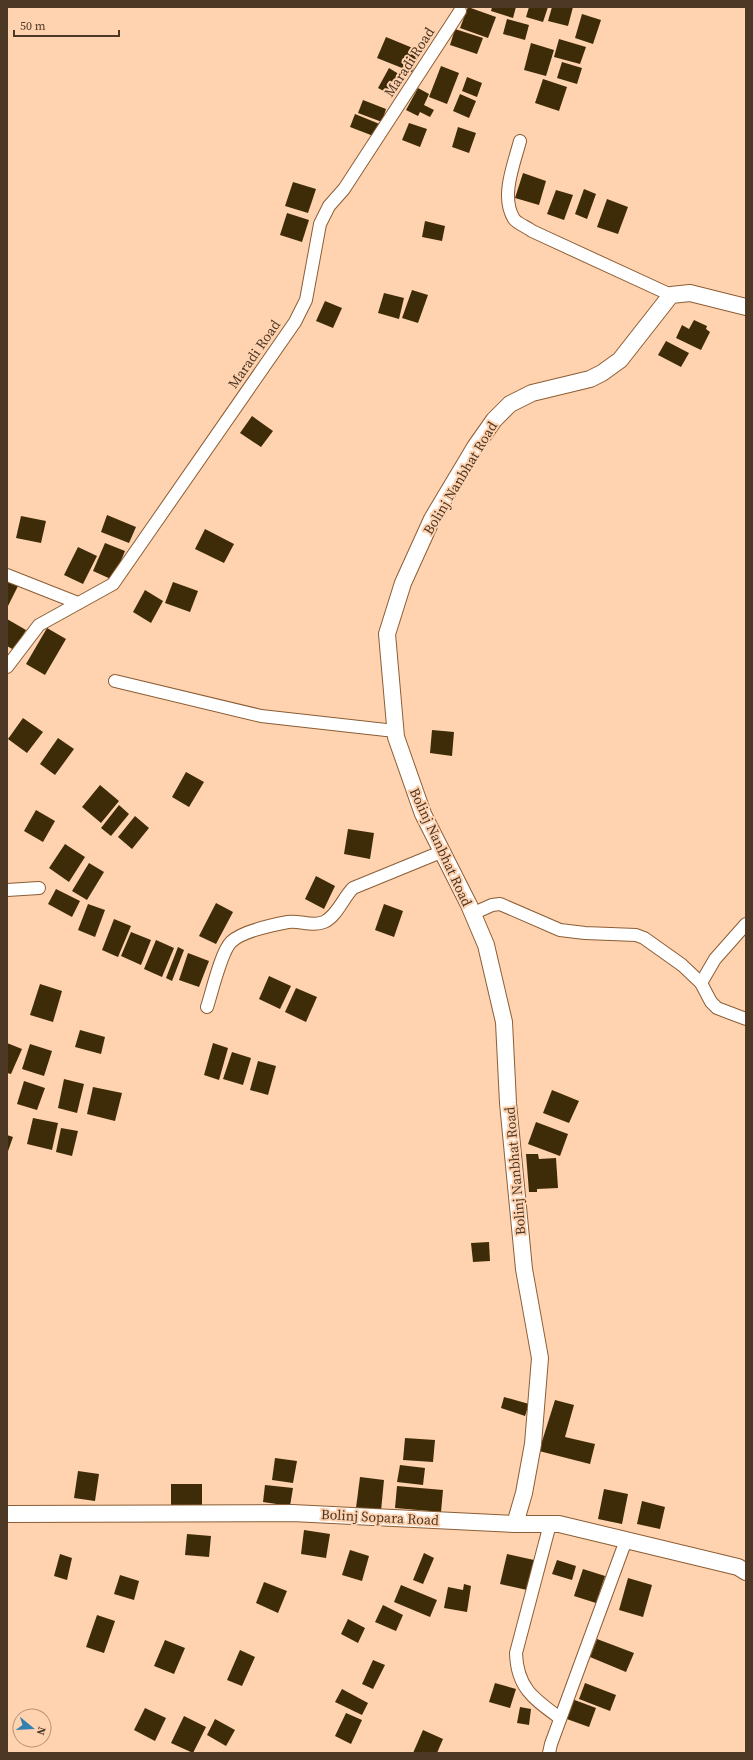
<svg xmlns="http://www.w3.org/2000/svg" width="753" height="1760" font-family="'Source Serif 4',serif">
	<rect width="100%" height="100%" fill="#ffd3b0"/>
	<!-- building -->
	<g fill="#3e2c09">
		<path d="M468,7L496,17L488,38L460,28Z"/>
		<path d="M492,7H516L513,18L491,11Z"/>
		<path d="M529,7H548L543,22L526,17Z"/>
		<path d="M552,7H573L568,26L548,21Z"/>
		<path d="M582,14L601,20L593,44L575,38Z"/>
		<path d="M507,19L529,25L525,40L503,34Z"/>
		<path d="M455,29L483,38L477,54L450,45Z"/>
		<path d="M386,37L420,51L412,72L377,58Z"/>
		<path d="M559,39L586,47L580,64L554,57Z"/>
		<path d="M531,43L554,50L546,76L524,70Z"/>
		<path d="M562,62L582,68L577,84L557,78Z"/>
		<path d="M441,66L459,73L447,104L429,97Z"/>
		<path d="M389,68L402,76L391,95L378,88Z"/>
		<path d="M467,77L482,83L477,97L462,91Z"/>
		<path d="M543,79L567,87L559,111L535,103Z"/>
		<path d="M418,88L429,94L424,105L434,110L430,117L420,112L418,116L406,110Z"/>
		<path d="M460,94L476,101L469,118L453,111Z"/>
		<path d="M363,100L386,109L382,122L358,113Z"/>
		<path d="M355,114L382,125L376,137L350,127Z"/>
		<path d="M409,123L427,129L420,147L402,140Z"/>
		<path d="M458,127L476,133L469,153L452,147Z"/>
		<path d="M523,173L546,181L539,205L515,198Z"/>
		<path d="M293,182L316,189L308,213L285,206Z"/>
		<path d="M584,189L596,194L587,219L575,214Z"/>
		<path d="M556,190L573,195L564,220L547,214Z"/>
		<path d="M607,199L628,207L618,234L597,227Z"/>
		<path d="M287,213L309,220L302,242L280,235Z"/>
		<path d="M425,221L445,226L442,241L422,237Z"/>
		<path d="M412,290L428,295L418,323L402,318Z"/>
		<path d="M384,293L404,298L399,319L378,313Z"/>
		<path d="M325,301L342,308L333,328L316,321Z"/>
		<path d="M694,320L707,326L706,329L710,332L701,350L676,338L682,325L689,329Z"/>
		<path d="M666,341L689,353L681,367L658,355Z"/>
		<path d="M252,416L273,431L261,447L240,433Z"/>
		<path d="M107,515L136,527L129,543L101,532Z"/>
		<path d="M21,516L46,521L41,543L16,538Z"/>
		<path d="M205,529L234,544L224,563L195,549Z"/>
		<path d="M105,543L125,551L113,580L93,571Z"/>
		<path d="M78,547L97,556L83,584L64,575Z"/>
		<path d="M7,580L18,586L7,608Z"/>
		<path d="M173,582L198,591L190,612L165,603Z"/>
		<path d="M145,590L163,601L151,623L133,612Z"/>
		<path d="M7,619L26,630L14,650L7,646Z"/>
		<path d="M47,628L66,639L45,675L26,664Z"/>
		<path d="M23,718L43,732L27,753L8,739Z"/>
		<path d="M432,730L454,732L452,756L430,753Z"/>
		<path d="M58,738L74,749L55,775L40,764Z"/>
		<path d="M186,772L204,782L189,807L172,797Z"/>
		<path d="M100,785L119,801L101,823L82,807Z"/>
		<path d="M119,805L129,814L111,836L101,828Z"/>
		<path d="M36,810L55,821L43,842L24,831Z"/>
		<path d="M135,816L149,828L132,849L118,837Z"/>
		<path d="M348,829L374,833L370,859L344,854Z"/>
		<path d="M65,844L85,857L69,882L49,868Z"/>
		<path d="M89,863L104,872L87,900L72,891Z"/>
		<path d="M316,876L335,886L324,909L305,899Z"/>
		<path d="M56,889L80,901L72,917L48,904Z"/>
		<path d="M216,903L233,912L216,944L199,936Z"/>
		<path d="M88,904L105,910L95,937L78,930Z"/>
		<path d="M384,904L403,911L394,937L375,930Z"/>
		<path d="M114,919L131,926L118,957L102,950Z"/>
		<path d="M131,932L151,940L141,965L121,956Z"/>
		<path d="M156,940L174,948L162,977L144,969Z"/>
		<path d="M178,947L184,950L172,981L166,978Z"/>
		<path d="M188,953L209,961L199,987L179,980Z"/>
		<path d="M269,976L291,986L280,1009L259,999Z"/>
		<path d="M40,984L62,991L53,1022L30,1015Z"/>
		<path d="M296,988L317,997L306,1022L285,1012Z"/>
		<path d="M80,1030L105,1037L101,1054L75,1047Z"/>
		<path d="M7,1043L22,1049L11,1074L7,1073Z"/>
		<path d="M213,1043L228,1048L219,1080L204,1075Z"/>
		<path d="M30,1044L52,1051L44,1076L22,1069Z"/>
		<path d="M232,1052L251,1058L243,1085L223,1079Z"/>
		<path d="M258,1061L276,1066L268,1095L250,1090Z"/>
		<path d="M64,1079L84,1084L77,1113L58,1108Z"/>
		<path d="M24,1081L45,1088L37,1110L17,1104Z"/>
		<path d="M93,1087L122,1093L115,1121L87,1114Z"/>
		<path d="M552,1090L579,1101L569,1123L543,1113Z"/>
		<path d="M33,1118L58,1123L52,1150L27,1144Z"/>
		<path d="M536,1122L568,1134L560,1156L528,1144Z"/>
		<path d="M61,1128L78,1131L72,1156L56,1152Z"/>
		<path d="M7,1135L13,1137L7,1154Z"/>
		<path d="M526,1154H538L539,1159L556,1158L558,1188L537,1189V1192H529Z"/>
		<path d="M489,1242L490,1261L473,1262L471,1243Z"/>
		<path d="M504,1397L529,1404L525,1416L501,1408Z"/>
		<path d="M555,1400L574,1405L565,1437L595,1444L590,1464L539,1451Z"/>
		<path d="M405,1438L435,1440L433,1462L403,1460Z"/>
		<path d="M275,1458L297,1461L293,1483L272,1480Z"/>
		<path d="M400,1465L425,1468L423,1485L397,1482Z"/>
		<path d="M78,1471L99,1474L95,1501L74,1498Z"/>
		<path d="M360,1477L384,1480L381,1511L356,1508Z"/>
		<rect x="171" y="1484" width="31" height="26"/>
		<path d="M265,1485L293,1488L290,1506L263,1502Z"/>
		<path d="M397,1486L443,1490L441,1512L395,1508Z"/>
		<path d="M604,1489L628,1494L622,1524L598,1519Z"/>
		<path d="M642,1501L665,1507L660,1529L637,1524Z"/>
		<path d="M304,1530L330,1534L326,1558L301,1554Z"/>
		<path d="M187,1534L211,1536L209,1557L185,1555Z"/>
		<path d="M350,1550L369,1556L362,1581L342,1575Z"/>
		<path d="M424,1553L434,1558L423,1584L413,1580Z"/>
		<path d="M60,1554L72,1558L67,1580L54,1576Z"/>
		<path d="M507,1554L534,1560L527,1590L500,1584Z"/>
		<path d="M557,1560L576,1566L572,1580L552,1574Z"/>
		<path d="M583,1569L605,1576L596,1603L574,1596Z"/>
		<path d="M120,1575L139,1581L134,1600L114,1594Z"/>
		<path d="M628,1578L652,1585L643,1617L619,1610Z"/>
		<path d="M264,1582L287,1591L278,1613L256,1603Z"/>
		<path d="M464,1584L471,1586L467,1612L444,1608L448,1587L463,1590Z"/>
		<path d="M401,1585L437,1600L430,1617L394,1602Z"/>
		<path d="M383,1605L403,1615L396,1631L375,1622Z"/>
		<path d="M97,1615L115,1621L104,1653L86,1647Z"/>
		<path d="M348,1619L365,1628L358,1643L341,1634Z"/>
		<path d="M597,1639L634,1653L626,1672L590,1657Z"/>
		<path d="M165,1640L185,1648L174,1674L154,1666Z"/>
		<path d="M240,1650L255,1657L242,1686L227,1680Z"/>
		<path d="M373,1660L385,1665L373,1689L362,1684Z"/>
		<path d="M495,1683L516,1689L510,1708L489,1702Z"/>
		<path d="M585,1683L616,1695L610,1711L579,1699Z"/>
		<path d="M342,1689L368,1703L362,1715L335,1702Z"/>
		<path d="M572,1699L596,1708L589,1727L564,1718Z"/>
		<path d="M520,1707L531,1709L529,1725L517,1723Z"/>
		<path d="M145,1708L166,1718L155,1741L134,1730Z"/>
		<path d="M346,1713L362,1720L351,1744L335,1736Z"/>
		<path d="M184,1716L206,1727L193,1753L171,1743Z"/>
		<path d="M215,1719L235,1730L226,1746L207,1735Z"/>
		<path d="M423,1730L443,1739L437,1753H413Z"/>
	</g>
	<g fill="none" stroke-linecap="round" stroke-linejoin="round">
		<defs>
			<g id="street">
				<path d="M520,141C514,164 500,197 514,219C518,224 527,227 532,231L671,295"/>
				<path d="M7,575L78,603"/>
				<path d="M7,667L39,625L113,584L295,322L306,300L320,224L329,206L344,189L460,11"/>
				<path d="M115,681L261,716L395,731"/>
				<path d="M7,890L39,888"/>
				<path d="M472,914L492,905L500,904L560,930L585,933L636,935L644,938L682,965L701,983L711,1002L717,1008L746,1019"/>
				<path d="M701,983L715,959L746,924"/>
				<path d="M207,1007C212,992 221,952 231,942C242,931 272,925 288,922C299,920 313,927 324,922C337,916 343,898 353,888L441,852"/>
				<path d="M550,1524L516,1653C517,1688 534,1699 560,1718"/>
				<path d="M549,1753L551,1744L626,1540"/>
			</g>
			<g id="secondary">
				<path d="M7,1514L292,1513L515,1524H559L738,1567L746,1572"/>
				<path d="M515,1524L524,1493L533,1444L540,1358L524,1269L508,1103L504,1022L486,945L469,905L423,814L396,737L387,634L403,583L432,519L475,447L494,420L510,404L532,393L590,379L602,373L620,360L671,295L690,293L746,307"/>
			</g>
		</defs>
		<!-- street casing -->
		<use href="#street" stroke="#8c5d34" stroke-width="14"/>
		<!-- secondary casing -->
		<use href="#secondary" stroke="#8c5d34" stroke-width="18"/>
		<!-- street -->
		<use href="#street" stroke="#fff" stroke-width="12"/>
		<!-- secondary -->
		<use href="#secondary" stroke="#fff" stroke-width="16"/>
	</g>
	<g text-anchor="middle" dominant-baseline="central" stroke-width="4" stroke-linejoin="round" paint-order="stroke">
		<!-- street labels -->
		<g font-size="14" fill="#4d3725" stroke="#ffd3b0">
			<text transform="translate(409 62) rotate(-57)">Maradi Road</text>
			<text transform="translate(254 354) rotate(-55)">Maradi Road</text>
			<text transform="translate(460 478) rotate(-59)">Bolinj Nanbhat Road</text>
			<text transform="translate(441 847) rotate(65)">Bolinj Nanbhat Road</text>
			<text transform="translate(515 1171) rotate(-95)">Bolinj Nanbhat Road</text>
			<text transform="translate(380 1517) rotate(3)">Bolinj Sopara Road</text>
		</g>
	</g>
	<!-- border -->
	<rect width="753" height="1760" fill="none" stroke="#4d3725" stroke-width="16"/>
	<!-- north arrow -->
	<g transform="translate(32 1728) rotate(108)"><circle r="19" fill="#ffd3b0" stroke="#b89578"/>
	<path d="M0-3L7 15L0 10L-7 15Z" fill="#3181b2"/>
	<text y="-6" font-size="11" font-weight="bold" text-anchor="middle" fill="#4d3725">N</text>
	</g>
	<!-- scale -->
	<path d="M14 30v6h105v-6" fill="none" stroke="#4d3725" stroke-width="2"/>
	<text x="20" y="30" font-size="12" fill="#4d3725" stroke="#ffd3b0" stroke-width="3" paint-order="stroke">50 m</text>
</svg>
